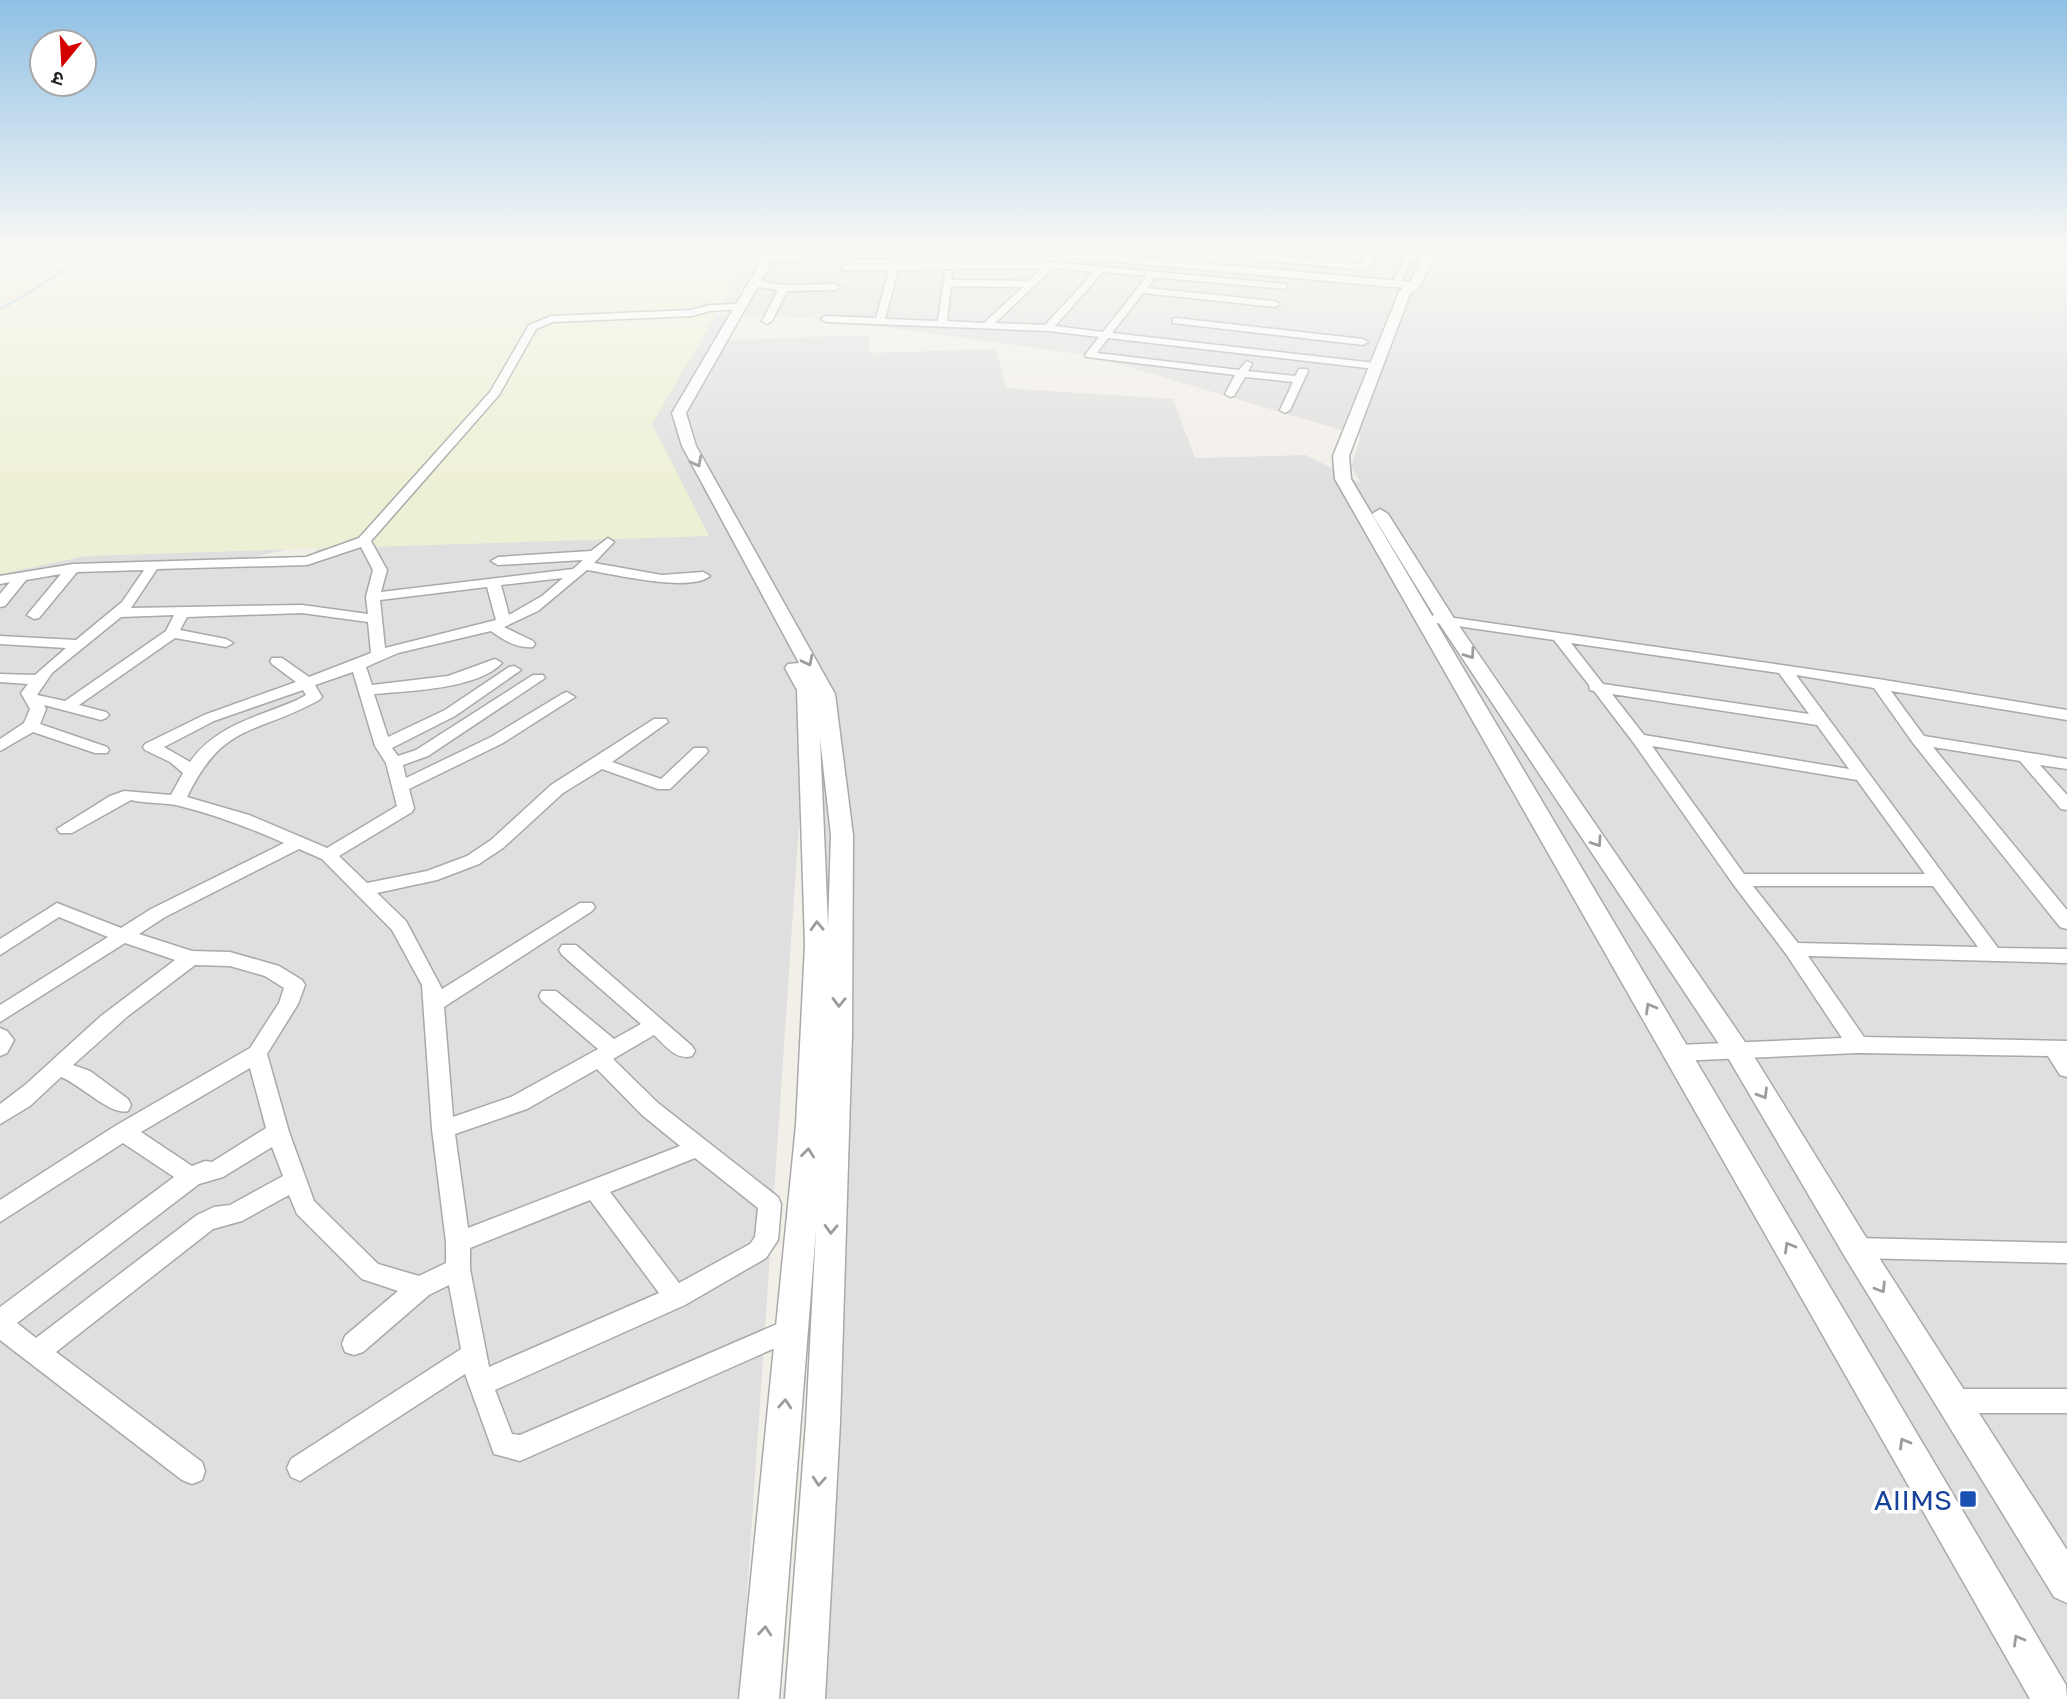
<svg xmlns="http://www.w3.org/2000/svg" width="2067" height="1699" font-family="'Golos Text','Noto Sans Devanagari',sans-serif">
	<rect width="100%" height="100%" fill="#f2efe9"/>
	<!-- residential -->
	<path fill="#e0dfdf" fill-rule="evenodd" d="M0,251H567L564,254L758,257L763,251H2067V1699H782L817,1427L807,705L740,1699H0ZM755,264L735,315L534,326L307,560L234,561L285,550L501,319L730,308ZM736,315L824,319L1088,355L1361,436L1351,467L1362,484L1306,455L1195,458L1173,399L1006,388L996,349L869,353V335L728,340Z"/>
	<!-- farmland -->
	<path fill="#eef0d5" d="M0,251H599L749,258L652,424L709,536L86,556L0,574Z"/>
	<g fill="none" stroke-linecap="round" stroke-linejoin="round">
		<!-- stream -->
		<path stroke="#aad3df" stroke-width="2.5" d="M0,309C28,295 52,277 79,260L73,251"/>
		<defs>
			<g id="minor">
				<path d="M1217,251L1362,264L1366,255L1350,251H1416L1415,254L1433,258L1429,261L1412,259L1400,284L1396,287L1392,284L1404,258L1374,255L1369,267L1365,270L1220,256Z"/>
				<path d="M1051,262L1286,284V288L1283,289L1155,277L1147,288L1275,301L1280,304L1275,307L1143,293L1112,333L1375,363L1380,366L1375,369L1108,338L1097,353L1239,370L1247,361L1252,364L1248,371L1295,376L1299,369H1307L1308,371L1290,410L1285,413L1280,410L1293,382L1245,377L1234,396L1230,397L1225,394L1235,375L1086,357L1085,355L1099,337L1048,331L826,322L821,319L826,316L876,318L889,270H841L844,265ZM1043,268L1028,281L952,280L951,271H945L938,321L885,319L898,270ZM1053,268L1094,272L1045,325L995,323ZM1103,272L1147,276L1103,332L1055,326ZM951,286L1023,287L984,323L947,321Z"/>
				<path d="M755,281L784,285L836,284L840,287L836,290L787,291L772,321L767,324L762,321L778,290L752,286L751,284Z"/>
				<path d="M741,304L744,305V309L710,311L692,316L553,322L536,329L499,395L371,541L387,570L381,592L573,569L583,560L498,565L491,561L498,557L591,551L608,538L614,542L594,563L662,575L703,572L710,576C689,593 614,574 587,570L538,611L504,627L533,641L535,644L533,647C518,649 503,640 491,631L398,653L366,667L372,685L448,676L495,659L502,663C478,689 409,691 374,694L388,737L445,710L509,667L514,666L521,670L455,716L392,748L398,756L416,750L533,675H543L545,678L428,756L403,765L406,778L491,737L562,694L567,692L575,697L503,743L409,789L414,808L412,812L339,856L367,883L427,871L467,856L491,840L551,785L654,719H666L668,722L612,762L661,779L694,748H706L708,751L706,754L670,789H658L602,769L563,793L503,848L479,864L437,880L377,893L406,921L442,989L580,903H592L595,907L592,911L444,1007L453,1117L511,1097L598,1049L542,1001L539,996L542,991H556L614,1039L641,1024L562,955L559,950L562,945H576L692,1046L695,1051L692,1056C676,1061 665,1045 654,1035L613,1059L658,1103L778,1197L781,1204L778,1240L766,1258L685,1305L495,1390L512,1434L520,1435L791,1318L800,1321L803,1329L800,1337L520,1461L494,1454L465,1374L300,1481L291,1477L287,1468L291,1459L461,1349L449,1285L429,1295L363,1352L354,1355L345,1352L342,1344L345,1336L398,1291L362,1279L297,1214L289,1195L242,1221L213,1229L56,1352L202,1462L205,1471L202,1480L192,1484L182,1480L0,1340V1307L174,1177L123,1143L0,1222V1200L115,1126L250,1048L279,1003L284,988L265,976L230,966L195,965L128,1016L73,1065L90,1071L128,1099L131,1105L128,1111C111,1116 81,1085 61,1077L30,1106L0,1124V1104L25,1085L101,1016L175,960L125,943L0,1022V1005L108,937L59,917L0,955V939L57,903L121,928L151,909L284,843C250,828 216,815 180,806C165,802 147,804 131,800L72,833H60L57,829L110,796L124,791L171,795L183,773L170,762L145,750L143,747L145,744L204,715L296,682L272,664L270,661L272,658H282L309,677L371,653L368,622L302,613L187,617L180,630L226,639L233,643L226,647L175,638L79,705L106,712L109,715L106,718L101,720L44,705L46,709L40,724L107,747L109,750L107,753H95L33,732L0,751V739L24,723L30,709L21,693L28,684L0,682V674L35,675L66,648L0,644V636L76,640L122,602L144,570L77,572L39,618L34,619L27,615L61,574L26,580L5,606L0,607V594L10,582L0,584V576L73,564L306,557L359,538L490,392L529,325L551,316L691,310L709,305ZM361,547L373,570L366,597L368,614L302,605L131,608L157,569L307,565ZM563,578L542,596L509,615L501,585ZM487,587L496,620L385,648L380,600ZM174,615L166,631L65,701L37,695L52,673L121,617ZM353,672L375,746L386,763L397,806L327,848L249,815L187,797C224,721 254,736 319,700L322,697L315,685ZM303,690L306,695L297,700C258,717 216,725 190,762L164,747L214,721ZM299,849L322,859L392,930L422,985L432,1129L446,1242V1263L419,1276L378,1264L314,1201L289,1132L267,1054L298,1004L305,985L302,980L279,966L230,952L192,951L139,934L165,917ZM250,1068L266,1128L212,1162L205,1161L192,1166L141,1132ZM597,1069L642,1115L680,1146L468,1228L455,1134L527,1109ZM272,1147L283,1176L230,1205L214,1207L197,1215L36,1338L17,1323L199,1184L223,1177ZM695,1158L758,1208L755,1237L750,1244L679,1283L610,1192ZM590,1200L659,1293L489,1367L470,1269V1248Z"/>
				<path d="M1176,318L1363,339L1368,342L1363,345L1173,323V319Z"/>
				<path d="M1434,615L1878,679L2067,710V720L1891,691L1924,736L2067,759V769L2040,765L2067,795V810L2061,809L2020,761L1933,747L2067,910V929L2060,927L1913,743L1874,688L1796,675L1998,948L2067,949V963L1808,956L1864,1037L2067,1041V1077L2060,1075L2048,1056L1858,1053L1677,1061L1670,1058L1667,1053L1670,1048L1677,1045L1842,1038L1786,954L1733,884L1633,742L1594,691L1590,690L1589,685L1554,640L1429,622L1427,619ZM1571,643L1779,673L1809,714L1603,684ZM1612,694L1817,725L1849,769L1644,735ZM1652,746L1857,780L1925,874H1744ZM1753,886H1933L1978,947L1798,943Z"/>
				<path d="M0,1028L7,1031L14,1040L7,1053L0,1056Z"/>
				<path d="M1856,1238L2067,1243V1263L1856,1258L1848,1255L1844,1248L1848,1241Z"/>
				<path d="M1953,1389H2067V1413H1953L1944,1410L1940,1401L1944,1392Z"/>
			</g>
			<g id="tertiary">
				<path d="M767,251H1016L1011,254L773,260L686,413L696,446L835,694L853,835L852,1035L840,1423L825,1699H785L806,1423L816,1228L779,1699H739L796,1125L805,945L797,690L785,668L788,664L799,663L682,446L672,413L762,260L753,257ZM820,738L831,835L828,927Z"/>
				<path d="M1028,251H1074L1410,282L1425,251H1436L1419,288L1410,294L1349,456L1351,479L2066,1685L2067,1699H2030L1335,479L1333,456L1399,292L1403,288L1033,254Z"/>
				<path d="M1380,509L1388,514L1455,620L1745,1042L1867,1239L2067,1550V1603L2054,1597L1845,1257L1727,1056L1437,620L1372,514Z"/>
			</g>
		</defs>
		<!-- minor casing -->
		<use href="#minor" stroke="#a9a9a9" stroke-width="3"/>
		<!-- tertiary casing -->
		<use href="#tertiary" stroke="#a9a9a9" stroke-width="3"/>
		<!-- minor -->
		<use href="#minor" fill="#fff" fill-rule="evenodd"/>
		<!-- tertiary -->
		<use href="#tertiary" fill="#fff" fill-rule="evenodd"/>
	</g>
	<!-- one-way arrows -->
	<defs><path id="oneway-chevron" d="M-2-3.5L2.5 0L-2 3.5" fill="none" stroke-width="1.6" stroke-linecap="round" stroke-linejoin="round" transform="scale(1.75)"/></defs>
	<g stroke="#9c9c9c">
		<use href="#oneway-chevron" transform="translate(697 462) rotate(62)"/>
		<use href="#oneway-chevron" transform="translate(1470 654) rotate(55)"/>
		<use href="#oneway-chevron" transform="translate(808 661) rotate(63)"/>
		<use href="#oneway-chevron" transform="translate(1597 842) rotate(56)"/>
		<use href="#oneway-chevron" transform="translate(817 926) rotate(-92)"/>
		<use href="#oneway-chevron" transform="translate(839 1002) rotate(91)"/>
		<use href="#oneway-chevron" transform="translate(1650 1008) rotate(-120)"/>
		<use href="#oneway-chevron" transform="translate(1763 1094) rotate(59)"/>
		<use href="#oneway-chevron" transform="translate(808 1153) rotate(-84)"/>
		<use href="#oneway-chevron" transform="translate(831 1229) rotate(92)"/>
		<use href="#oneway-chevron" transform="translate(1789 1247) rotate(-120)"/>
		<use href="#oneway-chevron" transform="translate(1881 1288) rotate(58)"/>
		<use href="#oneway-chevron" transform="translate(785 1404) rotate(-86)"/>
		<use href="#oneway-chevron" transform="translate(1904 1443) rotate(-120)"/>
		<use href="#oneway-chevron" transform="translate(819 1481) rotate(94)"/>
		<use href="#oneway-chevron" transform="translate(765 1631) rotate(-85)"/>
		<use href="#oneway-chevron" transform="translate(2018 1640) rotate(-120)"/>
	</g>
	<!-- sky -->
	<linearGradient id="sky" x2="0" y2="1"><stop stop-color="#8fc0e4"/><stop offset="0.51" stop-color="#f9f8f5"/><stop offset="1" stop-color="#f9f8f5" stop-opacity="0"/></linearGradient>
	<rect width="2067" height="489" fill="url(#sky)"/>
	<!-- markers -->
	<rect fill="#1a4fb4" stroke="#fff" stroke-width="2.5" x="1959" y="1490" width="18" height="18" rx="3.5"/>
	<g text-anchor="middle" dominant-baseline="central" stroke-width="7" stroke-linejoin="round" paint-order="stroke">
		<!-- near-transit labels -->
		<g font-size="28" fill="#164399" stroke="#fff" text-anchor="end">
			<text x="1952" y="1499">AIIMS</text>
		</g>
	</g>
	<!-- north arrow -->
	<g transform="translate(63 63) rotate(198)"><circle r="33" fill="#ffffff" stroke="#a7a7a7" stroke-width="2"/>
	<path d="M0-5L12 26L0 18L-12 26Z" fill="#d40000"/>
	<text y="-10" font-size="19" font-weight="bold" text-anchor="middle" fill="#222222">उ</text>
	</g>
</svg>
